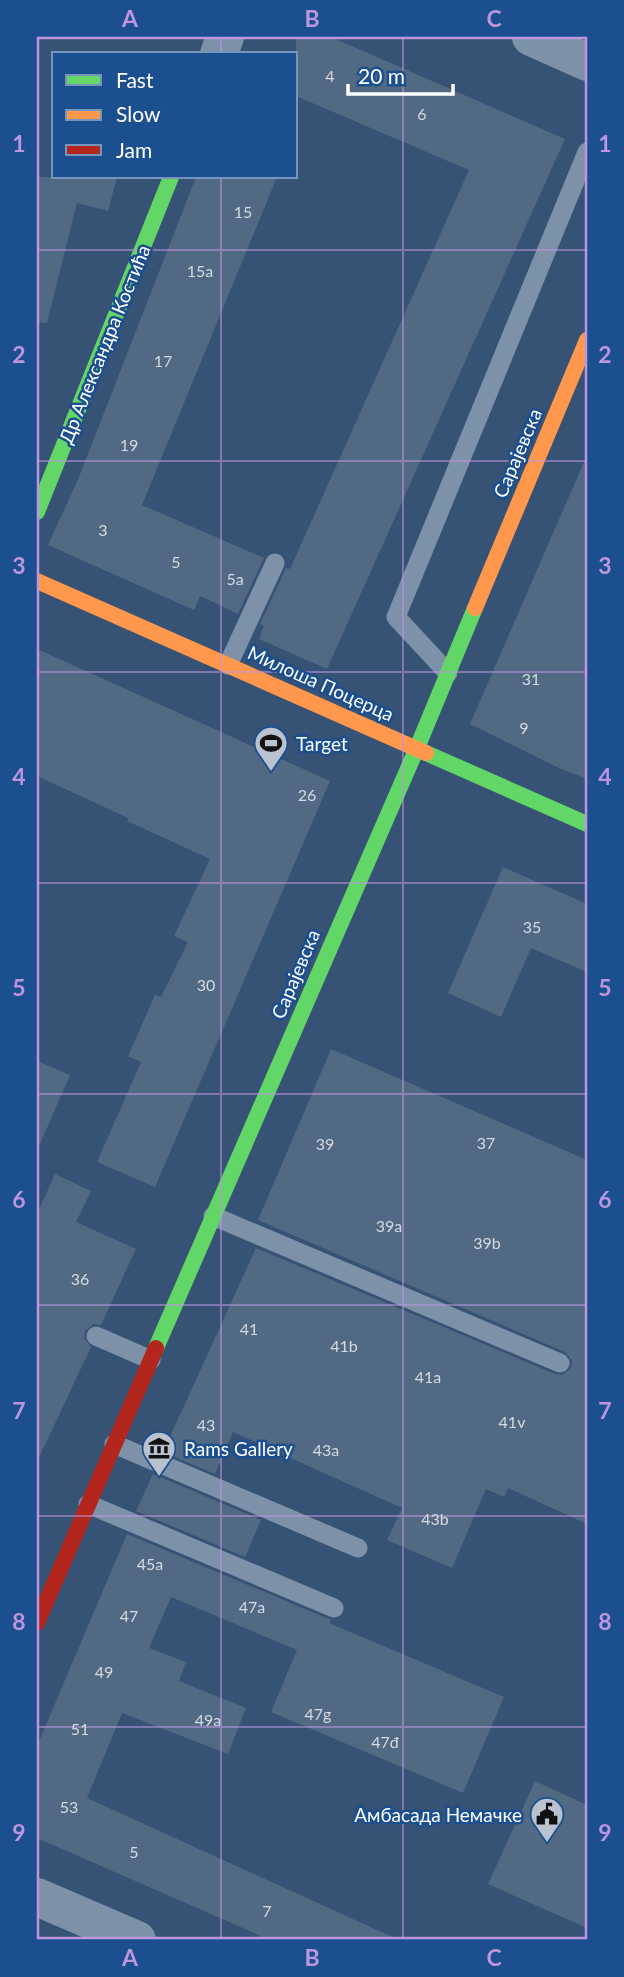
<svg xmlns="http://www.w3.org/2000/svg" width="624" height="1977" viewBox="0 0 624 1977" font-family="Lato,sans-serif">
  <style>
    .building { fill: #526984 }
    .lines { fill: none; stroke-linecap: round; stroke-linejoin: round }
    .lane { stroke: #7d92a8; stroke-width: 19 }
    .street { stroke: #7d92a8; stroke-width: 38 }
    .fast { stroke: #63d668; stroke-width: 16 }
    .slow { stroke: #ff974d; stroke-width: 16 }
    .jam { stroke: #b3261e; stroke-width: 16 }
    .grid { fill: none; stroke: #bd96df; stroke-width: 2; stroke-opacity: 0.55 }
    .labels { text-anchor: middle; dominant-baseline: central; stroke-width: 5; stroke-linejoin: round; paint-order: stroke }
    .number-label { font-size: 16px; fill: #d4dae0 }
    .street-label { font-size: 19px; fill: #fff; stroke: #1b4f8f }
    .poi-label { font-size: 19px; fill: #fff; stroke: #1b4f8f; text-anchor: start }
    .neatline { fill: none; stroke: #bd96df; stroke-width: 2.5 }
    .grid-label { font-size: 23px; text-anchor: middle; font-weight: bold; fill: #bd96df }
  </style>
  <rect width="100%" height="100%" fill="#365274"/>
  <path class="building" d="M296 37H331L565 139 327 669 259 639 264 626 260 624 286 568 290 569 469 170 296 96Z
    M37 177H117L108 211 77 203 47 323 37 322Z
    M196 177H277L142 505 264 558 238 614 200 596 194 610 48 545 79 477Z
    M587 455V779L559 768 470 724Z
    M37 649 330 781 155 1187 97 1162 141 1062 128 1056 155 995 161 997 188 942 174 936 210 859 127 821 128 818 37 776Z
    M503 867 587 904V972L531 948 501 1017 448 993Z
    M331 1049 587 1160V1524L508 1488 504 1497 486 1489 452 1568 387 1540 402 1508 233 1432 215 1474 163 1452 256 1248 555 1374 562 1375 571 1368 572 1361 565 1352 258 1220Z
    M37 1061 70 1075 37 1151Z
    M55 1174 91 1191 76 1222 136 1249 101 1325 94 1324 85 1331 84 1338 91 1347 37 1462V1214Z
    M153 1474 261 1520 245 1557 136 1511Z
    M127 1534 331 1620 329 1623 504 1697 463 1793 271 1712 297 1650 171 1597 149 1648 186 1662 179 1681 246 1708 228 1754 122 1713 87 1798 399 1940H270L37 1838V1746Z
    M535 1781 587 1805V1928L488 1884Z"/>
  <g class="lines">
    <path class="lane" d="M228 665 275 563
      M448 673 396 617 587 152
      M213 1216 560 1363
      M96 1336 151 1360
      M114 1444 358 1548
      M88 1504 334 1608"/>
    <path class="street" d="M531 37 587 62
      M219 54 225 37
      M37 1897 137 1940"/>
    <path class="fast" d="M37 512 171 177
      M426 753 587 824
      M156 1348 417 748 475 608"/>
    <path class="slow" d="M37 581 426 753
      M475 608 587 340"/>
    <path class="jam" d="M37 1623 156 1348"/>
  </g>
  <path class="grid" d="M221 37V54M403 37V1940M221 177V1940M37 250H587M37 461H587M37 672H587M37 883H587M37 1094H587M37 1305H587M37 1516H587M37 1727H587"/>
  <defs>
    <symbol id="stadium-pin" viewBox="-11 -11 22 30"><path d="M0 17L-7.5 6A9.5 9.5 0 1 1 7.5 6Z" fill="#b9c2ce" stroke="#1b4f8f"/><path d="M0-5a6.5 5 0 1 0 0 10a6.5 5 0 1 0 0-10ZM-3.5-1.8h7v3.6h-7Z" fill="#111"/></symbol>
    <symbol id="museum-pin" viewBox="-11 -11 22 30"><path d="M0 17L-7.5 6A9.5 9.5 0 1 1 7.5 6Z" fill="#b9c2ce" stroke="#1b4f8f"/><path d="M0-6L6-3V-2H-6V-3ZM-5-1h2V3h-2ZM-1-1h2V3h-2ZM3-1h2V3H3ZM-6 4H6V6H-6Z" fill="#111"/></symbol>
    <symbol id="civic-pin" viewBox="-11 -11 22 30"><path d="M0 17L-7.5 6A9.5 9.5 0 1 1 7.5 6Z" fill="#b9c2ce" stroke="#1b4f8f"/><path d="M-.6-6.5H3V-4.5H.6V-3L4-1V1h2V6H-6V1h2V-1L-.6-3ZM-1.2 2.5V6h2.4V2.5Z" fill="#111"/></symbol>
  </defs>
  <g fill-rule="evenodd">
    <use href="#stadium-pin" x="252" y="724" width="38" height="52"/>
    <use href="#museum-pin" x="140" y="1429" width="38" height="52"/>
    <use href="#civic-pin" x="528" y="1795" width="38" height="52"/>
  </g>
  <g class="labels">
    <g class="number-label">
      <text x="330" y="75">4</text>
      <text x="422" y="113">6</text>
      <text x="243" y="211">15</text>
      <text x="200" y="270">15a</text>
      <text x="163" y="360">17</text>
      <text x="129" y="444">19</text>
      <text x="103" y="529">3</text>
      <text x="176" y="561">5</text>
      <text x="235" y="578">5a</text>
      <text x="531" y="678">31</text>
      <text x="524" y="727">9</text>
      <text x="307" y="794">26</text>
      <text x="532" y="926">35</text>
      <text x="206" y="984">30</text>
      <text x="486" y="1142">37</text>
      <text x="325" y="1143">39</text>
      <text x="389" y="1225">39a</text>
      <text x="487" y="1242">39b</text>
      <text x="80" y="1278">36</text>
      <text x="249" y="1328">41</text>
      <text x="344" y="1345">41b</text>
      <text x="428" y="1376">41a</text>
      <text x="512" y="1421">41v</text>
      <text x="206" y="1424">43</text>
      <text x="326" y="1449">43a</text>
      <text x="435" y="1518">43b</text>
      <text x="150" y="1563">45a</text>
      <text x="252" y="1606">47a</text>
      <text x="129" y="1615">47</text>
      <text x="104" y="1671">49</text>
      <text x="318" y="1713">47g</text>
      <text x="208" y="1719">49a</text>
      <text x="80" y="1728">51</text>
      <text x="385" y="1741">47đ</text>
      <text x="69" y="1806">53</text>
      <text x="134" y="1851">5</text>
      <text x="267" y="1910">7</text>
    </g>
    <g class="street-label">
      <text transform="translate(104 344) rotate(-68)">Др Александра Костића</text>
      <text transform="translate(517 453) rotate(-67)">Сарајевска</text>
      <text transform="translate(321 683) rotate(24)">Милоша Поцерца</text>
      <text transform="translate(295 974) rotate(-67)">Сарајевска</text>
    </g>
    <g class="poi-label">
      <text x="296" y="743">Target</text>
      <text x="184" y="1448">Rams Gallery</text>
      <text x="522" y="1814" text-anchor="end">Амбасада Немачке</text>
    </g>
  </g>
  <rect width="624" height="1977" fill="none" stroke="#1b4f8f" stroke-width="77"/>
  <rect x="52" y="52" width="245" height="126" fill="#1b4f8f" stroke="#7695bc" stroke-width="2"/>
  <rect x="66" y="75" width="35" height="10" fill="#63d668" stroke="#7695bc" stroke-width="2"/>
  <text x="116" y="88" font-size="21" fill="#ffffff">Fast</text>
  <rect x="66" y="110" width="35" height="10" fill="#ff974d" stroke="#7695bc" stroke-width="2"/>
  <text x="116" y="122" font-size="21" fill="#ffffff">Slow</text>
  <rect x="66" y="145" width="35" height="10" fill="#b3261e" stroke="#7695bc" stroke-width="2"/>
  <text x="116" y="158" font-size="21" fill="#ffffff">Jam</text>
  <path d="M348 84v10h105v-10" fill="none" stroke="#ffffff" stroke-width="3.5"/>
  <text x="358" y="84" font-size="21" fill="#ffffff" stroke="#1b4f8f" stroke-width="5" paint-order="stroke">20 m</text>
  <rect x="38" y="38" width="548" height="1900" class="neatline"/>
  <g class="grid-label">
    <text x="130" y="27">A</text>
    <text x="312" y="27">B</text>
    <text x="494" y="27">C</text>
    <text x="19" y="152">1</text>
    <text x="605" y="152">1</text>
    <text x="19" y="363">2</text>
    <text x="605" y="363">2</text>
    <text x="19" y="574">3</text>
    <text x="605" y="574">3</text>
    <text x="19" y="785">4</text>
    <text x="605" y="785">4</text>
    <text x="19" y="996">5</text>
    <text x="605" y="996">5</text>
    <text x="19" y="1208">6</text>
    <text x="605" y="1208">6</text>
    <text x="19" y="1419">7</text>
    <text x="605" y="1419">7</text>
    <text x="19" y="1630">8</text>
    <text x="605" y="1630">8</text>
    <text x="19" y="1841">9</text>
    <text x="605" y="1841">9</text>
    <text x="130" y="1966">A</text>
    <text x="312" y="1966">B</text>
    <text x="494" y="1966">C</text>
  </g>
</svg>
